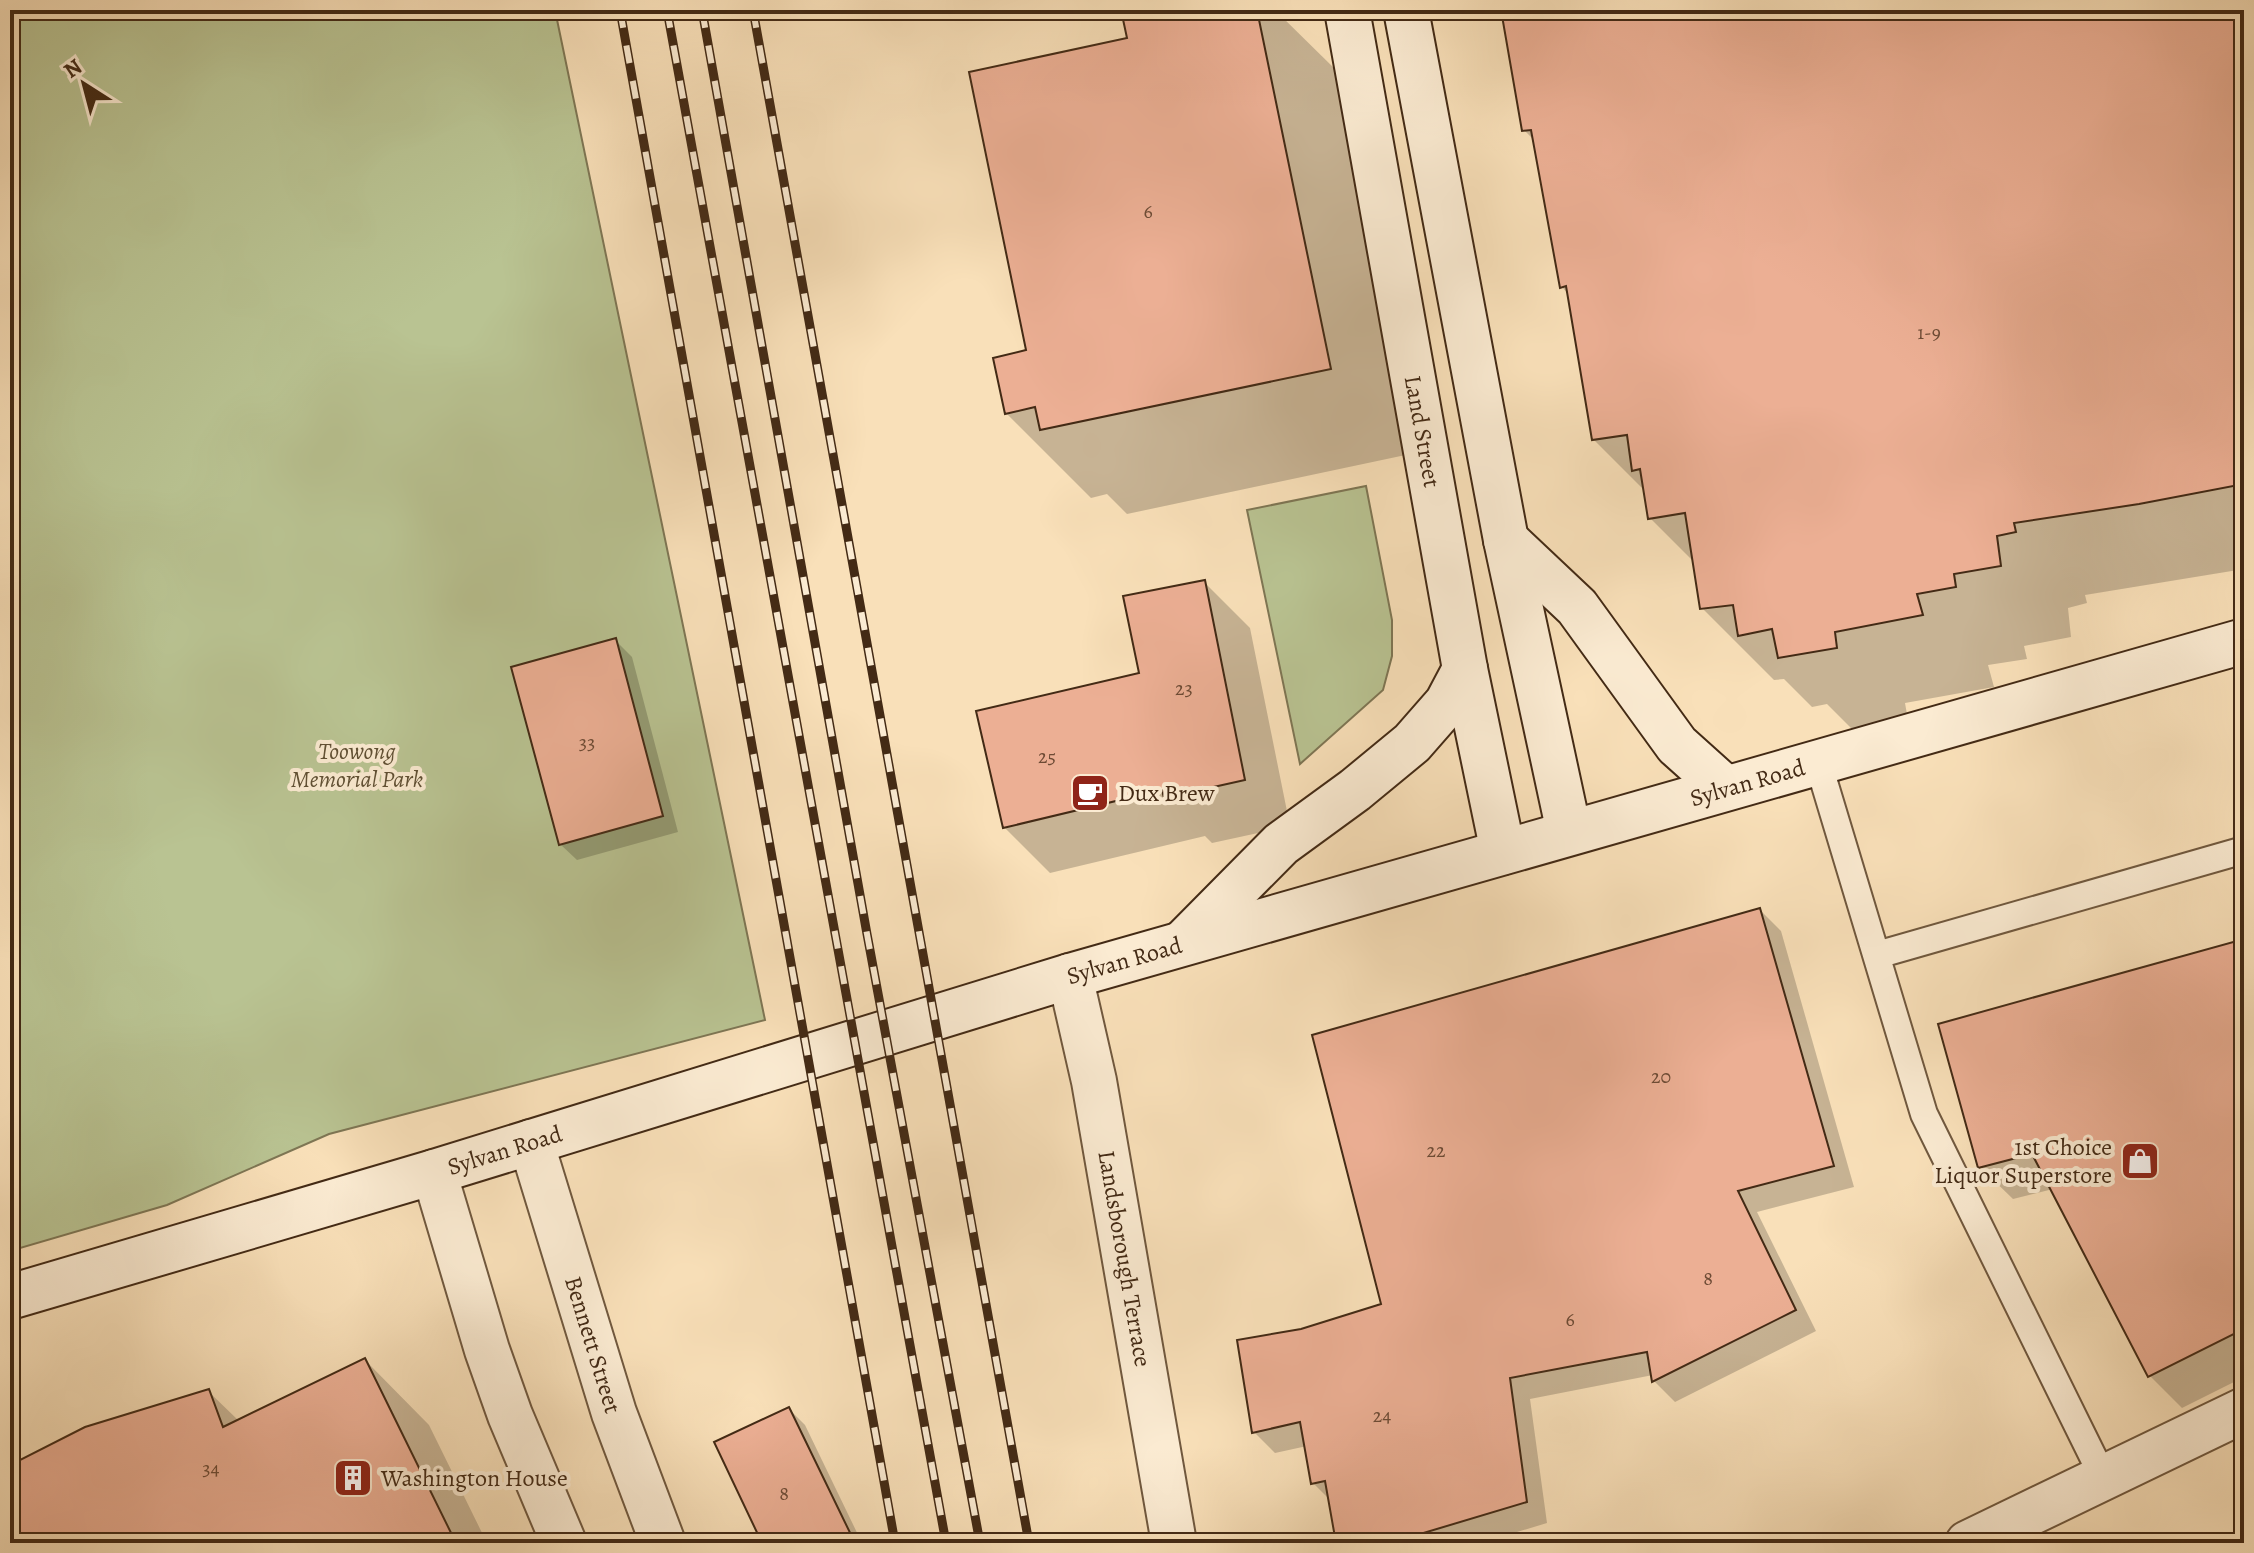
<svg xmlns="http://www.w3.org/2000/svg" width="2254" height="1553" viewBox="0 0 2254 1553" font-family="Alegreya,serif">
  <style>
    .green { fill: #b9c392; stroke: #7e7654; stroke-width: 2 }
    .shadow { fill: #0003 }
    .building { fill: #ecaf94; stroke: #432a15; stroke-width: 2 }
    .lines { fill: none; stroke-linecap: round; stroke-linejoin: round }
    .service-casing { stroke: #70583e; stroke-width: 30 }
    .minor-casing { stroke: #70583e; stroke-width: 48 }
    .tertiary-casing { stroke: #70583e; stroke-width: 48 }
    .secondary-casing { stroke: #432a15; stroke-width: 48 }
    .service { stroke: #fbebd2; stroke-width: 26 }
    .minor { stroke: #fbebd2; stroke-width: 44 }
    .tertiary { stroke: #fbebd2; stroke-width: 44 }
    .secondary { stroke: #fbebd2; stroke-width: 44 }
    .rail-casing { stroke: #432a15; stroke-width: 9 }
    .rail { stroke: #fbebd2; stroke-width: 6; stroke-dasharray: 18; stroke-linecap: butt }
    .labels { text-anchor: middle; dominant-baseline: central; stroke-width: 8; stroke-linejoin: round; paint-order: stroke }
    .number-label { font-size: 20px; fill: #6d4b35 }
    .street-label { font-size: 24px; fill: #432a15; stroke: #fbebd2 }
    .park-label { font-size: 24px; font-style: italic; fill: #605034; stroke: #fbebd2 }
    .poi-label { font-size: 24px; fill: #432a15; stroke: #fbebd2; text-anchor: start }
  </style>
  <rect width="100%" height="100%" fill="#f9e0b9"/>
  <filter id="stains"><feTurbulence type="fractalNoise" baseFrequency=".0025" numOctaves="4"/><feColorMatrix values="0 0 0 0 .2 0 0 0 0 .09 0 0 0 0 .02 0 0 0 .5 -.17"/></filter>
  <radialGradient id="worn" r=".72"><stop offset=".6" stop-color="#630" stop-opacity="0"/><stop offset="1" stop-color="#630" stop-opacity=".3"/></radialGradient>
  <path class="green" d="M10 10H555L765 1020 329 1134 167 1205 10 1251Z
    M1366 486 1392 620V656L1383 690 1300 764 1247 510Z"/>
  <path class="shadow" d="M1131 10H1275L1336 70 1415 453 1127 514 1107 494 1091 498 1006 413 1130 40Z
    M1503 10H2244V569L2085 595 2087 603 2068 608 2071 637 2024 646 2027 659 1988 665 1994 687 1905 703 1908 720 1852 729 1827 704 1812 707 1784 679 1774 680 1702 608 1695 563 1650 518 1645 491 1594 440 1569 295 1562 287 1536 142 1524 130Z
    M1204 582 1250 628 1290 826 1212 843 1205 836 1050 873 1004 827 1141 674Z
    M615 640 632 657 678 832 577 860 560 844Z
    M1760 910 1781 931 1854 1187 1757 1212 1816 1331 1675 1402 1654 1381 1653 1375 1530 1399 1547 1523 1481 1543H1338L1330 1500 1313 1483 1307 1446 1275 1453 1254 1432 1301 1330 1383 1306Z
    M2244 942V1377L2182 1408 2150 1376 2053 1189 2013 1199 1980 1167Z
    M365 1360 429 1425 487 1543H10V1468L208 1391 239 1421Z
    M789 1409 805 1425 862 1543H764Z"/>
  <path class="building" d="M1121 10H1257L1331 369 1040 430 1035 407 1005 414 993 358 1026 350 969 72 1127 38Z
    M1501 10H2244V484L2139 504 2014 523 2016 532 1997 536 2001 566 1954 574 1956 587 1917 594 1923 615 1835 632 1837 648 1778 658 1772 629 1738 636 1733 605 1700 609 1685 513 1648 519 1640 469 1632 471 1627 435 1592 440 1566 286 1560 288 1531 130 1522 131Z
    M1205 580 1245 780 1164 798 1162 790 1003 828 976 711 1139 673 1123 596Z
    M616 638 663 816 559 845 511 667Z
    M1760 908 1834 1166 1738 1191 1796 1310 1652 1382 1647 1352 1510 1378 1527 1502 1390 1543H1336L1325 1481 1311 1484 1300 1422 1252 1433 1237 1340 1301 1329 1381 1304 1312 1035Z
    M2244 939V1329L2148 1377 2032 1154 1978 1168 1938 1024Z
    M365 1358 456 1543H10V1465L85 1427 209 1389 223 1427Z
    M789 1407 855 1543H762L714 1442Z"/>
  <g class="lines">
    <defs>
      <path id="service" d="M1818 762 1924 1114 2104 1479
        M1877 955 2244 850"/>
      <g id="minor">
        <path id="s1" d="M1070 976 1094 1081 1174 1543"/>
        <path d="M1968 1543 2244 1410"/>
      </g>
      <g id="tertiary">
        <path id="s2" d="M531 1142 614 1413 663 1543"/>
        <path d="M434 1172 487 1350 510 1415 564 1543"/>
      </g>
      <g id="secondary">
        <path id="s3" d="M1347 10 1465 669 1503 852"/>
        <path d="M1406 10 1506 540 1569 832"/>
        <path d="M1506 540 1577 607 1677 745 1725 788"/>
        <path d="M1185 941 1281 844 1355 790 1412 743 1447 703 1465 669"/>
        <path id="s4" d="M10 1297 434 1172 1070 976 2244 641"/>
      </g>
    </defs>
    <use href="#service" class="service-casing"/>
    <use href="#minor" class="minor-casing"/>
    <use href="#tertiary" class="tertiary-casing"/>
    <use href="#secondary" class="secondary-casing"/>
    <use href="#service" class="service"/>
    <use href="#minor" class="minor"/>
    <use href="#tertiary" class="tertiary"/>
    <use href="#secondary" class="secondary"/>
    <defs>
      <path id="rail" d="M620 10 895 1543
        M667 10 946 1543
        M702 10 867 934 980 1543
        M753 10 1029 1543"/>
    </defs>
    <use href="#rail" class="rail-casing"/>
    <use href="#rail" class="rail"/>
  </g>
  <defs>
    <symbol id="cafe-square" viewBox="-11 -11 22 22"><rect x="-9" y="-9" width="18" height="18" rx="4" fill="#8f2418" stroke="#fbebd2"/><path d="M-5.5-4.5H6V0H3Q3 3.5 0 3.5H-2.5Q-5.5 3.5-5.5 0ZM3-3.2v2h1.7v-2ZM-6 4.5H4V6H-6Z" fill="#fff"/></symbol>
    <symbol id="shop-square" viewBox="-11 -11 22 22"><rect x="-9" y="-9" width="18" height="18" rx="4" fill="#8f2418" stroke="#fbebd2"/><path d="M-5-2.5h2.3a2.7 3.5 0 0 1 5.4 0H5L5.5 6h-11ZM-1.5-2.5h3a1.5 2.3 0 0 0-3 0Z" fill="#fff"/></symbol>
    <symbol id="building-square" viewBox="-11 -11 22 22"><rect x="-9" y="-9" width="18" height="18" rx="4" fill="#8f2418" stroke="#fbebd2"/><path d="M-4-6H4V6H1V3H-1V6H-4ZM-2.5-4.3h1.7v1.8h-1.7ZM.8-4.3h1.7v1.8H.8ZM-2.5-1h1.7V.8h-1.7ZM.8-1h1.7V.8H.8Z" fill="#fff"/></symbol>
  </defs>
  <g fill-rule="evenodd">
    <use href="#cafe-square" x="1068" y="771" width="44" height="44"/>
    <use href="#shop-square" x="2118" y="1139" width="44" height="44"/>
    <use href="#building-square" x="331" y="1456" width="44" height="44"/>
  </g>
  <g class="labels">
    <g class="number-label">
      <text x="1148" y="211">6</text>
      <text x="1929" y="332">1-9</text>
      <text x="1184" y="688">23</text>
      <text x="587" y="742">33</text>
      <text x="1047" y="756">25</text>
      <text x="1661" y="1076">20</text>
      <text x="1436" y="1150">22</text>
      <text x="1708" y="1278">8</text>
      <text x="1570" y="1319">6</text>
      <text x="1382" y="1415">24</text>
      <text x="211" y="1468">34</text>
      <text x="784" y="1493">8</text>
    </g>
    <g class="street-label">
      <text stroke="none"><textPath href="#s3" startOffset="428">Land Street</textPath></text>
      <text stroke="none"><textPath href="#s4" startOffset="1812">Sylvan Road</textPath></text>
      <text stroke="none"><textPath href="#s4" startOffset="1164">Sylvan Road</textPath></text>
      <text stroke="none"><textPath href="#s4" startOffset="516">Sylvan Road</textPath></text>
      <text stroke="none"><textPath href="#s1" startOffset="288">Landsborough Terrace</textPath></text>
      <text stroke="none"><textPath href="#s2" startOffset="212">Bennett Street</textPath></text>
    </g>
    <g class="park-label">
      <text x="357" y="751">Toowong<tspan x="357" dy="28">Memorial Park</tspan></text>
    </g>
    <g class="poi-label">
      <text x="1118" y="793">Dux Brew</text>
      <text x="2112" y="1147" text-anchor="end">1st Choice<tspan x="2112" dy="28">Liquor Superstore</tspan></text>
      <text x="381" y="1478">Washington House</text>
    </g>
  </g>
  <rect width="2254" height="1553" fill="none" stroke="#f9e0b9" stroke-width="40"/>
  <rect x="12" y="12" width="2230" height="1529" fill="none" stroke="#432a15" stroke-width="4"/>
  <rect x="20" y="20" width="2214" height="1513" fill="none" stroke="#432a15" stroke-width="2"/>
  <g transform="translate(84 84) rotate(324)" stroke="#fbebd2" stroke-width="6" paint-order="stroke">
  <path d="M0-6L14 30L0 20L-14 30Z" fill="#432a15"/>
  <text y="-12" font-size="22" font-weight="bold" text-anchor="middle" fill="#432a15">N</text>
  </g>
  <rect width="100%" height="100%" filter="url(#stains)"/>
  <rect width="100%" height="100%" fill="url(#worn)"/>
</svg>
